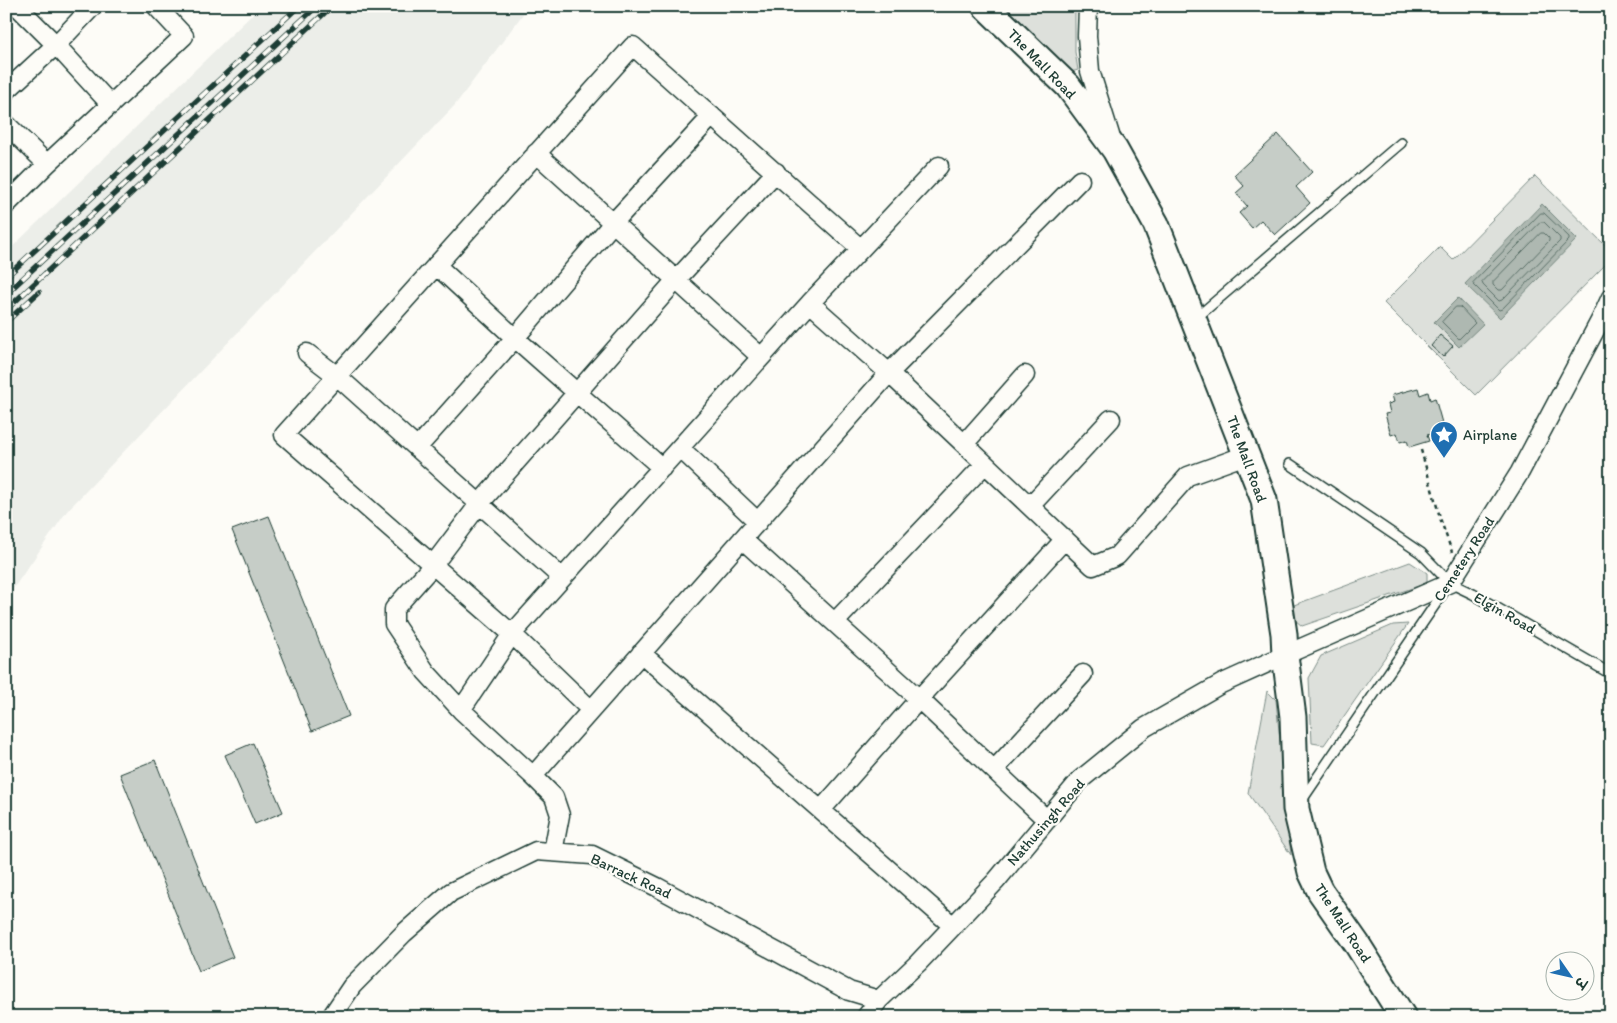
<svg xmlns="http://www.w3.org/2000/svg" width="1617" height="1023" viewBox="0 0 1617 1023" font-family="Itim,'Playpen Sans Deva',sans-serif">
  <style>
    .built { fill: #eceee9 }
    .green { fill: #dde0db; stroke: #7e8e88 }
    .water { fill: #aeb8b1; stroke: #75877f }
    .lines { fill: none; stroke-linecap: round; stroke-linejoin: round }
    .shore { stroke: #586e66; stroke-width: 1 }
    .building { fill: #c6cdc7; stroke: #1f3d34 }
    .lane-casing { stroke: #1f3d34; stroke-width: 12 }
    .street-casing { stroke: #1f3d34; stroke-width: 21 }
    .secondary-casing { stroke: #1f3d34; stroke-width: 29 }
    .path { stroke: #1f3d34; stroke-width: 2.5; stroke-dasharray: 4 4; stroke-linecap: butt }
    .lane { stroke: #fdfcf7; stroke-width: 9 }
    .street { stroke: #fdfcf7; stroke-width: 18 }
    .secondary { stroke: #fdfcf7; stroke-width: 25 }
    .rail-casing { stroke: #1f3d34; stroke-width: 5.5 }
    .rail { stroke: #fdfcf7; stroke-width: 4; stroke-dasharray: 11; stroke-linecap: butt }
    .labels { text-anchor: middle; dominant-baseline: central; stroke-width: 4.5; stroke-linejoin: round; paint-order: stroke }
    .street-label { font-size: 15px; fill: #1f3d34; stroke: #fdfcf7 }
    .poi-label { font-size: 15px; fill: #1f3d34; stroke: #fdfcf7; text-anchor: start }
  </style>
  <rect width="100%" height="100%" fill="#fdfcf7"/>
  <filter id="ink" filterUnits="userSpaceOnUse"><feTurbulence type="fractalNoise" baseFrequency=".02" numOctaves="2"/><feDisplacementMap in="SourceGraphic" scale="10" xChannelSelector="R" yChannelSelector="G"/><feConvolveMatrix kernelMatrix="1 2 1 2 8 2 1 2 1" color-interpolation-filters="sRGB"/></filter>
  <g filter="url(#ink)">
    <path class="built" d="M261 6H529L455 105 67 511 6 599V253Z"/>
    <path class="green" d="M1001 6H1075V52L1078 70 1071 72Z
      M1535 176 1611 251V259L1476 395 1384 303 1440 247 1453 260Z
      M1410 562 1427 573V583L1302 626 1295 620 1294 605Z
      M1408 624 1324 745 1312 743 1309 678 1321 656 1393 625Z
      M1267 691 1276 700 1291 855 1248 793Z"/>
    <path class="water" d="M1542 204 1577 239 1500 318 1465 284Z
      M1458 298 1483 324 1459 347 1434 322Z"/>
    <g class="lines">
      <path class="shore" d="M1541 213H1544L1569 237V240L1502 309 1499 310 1474 285 1473 283Z
        M1541 222H1544L1560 238V241L1502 300 1499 301 1483 285 1482 282Z
        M1541 233H1544L1549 238V241L1502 290H1498L1493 285V282Z
        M1456 307H1460L1475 323 1459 339 1442 322Z"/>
    </g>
    <path class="building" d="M1278 134 1312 172 1296 187 1310 203 1275 235 1261 220 1252 228 1239 213 1247 206 1236 193 1244 186 1234 175Z
      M1440 335 1453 346 1443 357 1431 346Z
      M1418 388 1420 395 1428 392 1430 400 1435 398 1442 423 1436 425 1438 432 1427 435 1429 441 1409 447 1407 440 1400 442 1397 433 1391 435 1385 414 1390 413 1388 404 1394 402 1392 395Z
      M269 516 349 716 312 731 232 530Z
      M253 743 283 812 255 824 225 755Z
      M155 760 233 957 199 971 120 774Z"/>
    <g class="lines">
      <defs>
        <path id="lane" d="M1196 318 1401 143
          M1290 464 1421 553 1450 583 1473 594 1611 674
          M1302 800 1447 587"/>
        <path id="street" d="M17 6 56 45 111 105
          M1088 6 1087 36 1090 71 1110 135
          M6 91 56 45 93 6
          M6 124 47 164
          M536 153 761 357
          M6 205 47 164 184 36 156 6
          M436 265 515 338 662 468
          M810 303 889 373 1093 566 1117 556 1188 476 1246 455
          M307 353 337 376 562 578
          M964 444 1025 375
          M417 448 515 338 613 223 712 116
          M680 448 758 522
          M1030 506 1111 419
          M742 539 919 699 1047 820
          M835 622 985 464
          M641 653 953 926
          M461 710 512 634 810 303 939 166
          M591 710 512 634 284 435 633 46 861 249
          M994 770 1083 674
          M533 776 889 373 1080 180
          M821 810 919 699 1065 539
          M553 852 560 815 554 797 533 776 461 710 426 672 394 624V609L433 565 480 503 676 280 776 172
          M331 1017 352 986 404 933 451 892 536 851 592 855 657 887 849 991 879 1000
          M866 1017 879 1000 918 963 996 881 1080 780 1144 728 1221 684 1285 655 1450 583 1520 472 1601 319 1611 297"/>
        <path id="secondary" d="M985 6 1068 86 1115 150 1156 224 1264 500 1284 634 1285 655 1293 717 1296 809 1311 872 1320 891 1357 944 1403 1017"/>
      </defs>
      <use href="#lane" class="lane-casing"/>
      <use href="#street" class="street-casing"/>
      <use href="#secondary" class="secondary-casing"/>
      <path class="path" d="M1421 450 1441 521 1452 552"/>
      <use href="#lane" class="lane"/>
      <use href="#street" class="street"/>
      <use href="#secondary" class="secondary"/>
      <defs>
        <path id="rail" d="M6 277 299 6
          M6 294 317 6
          M6 310 332 6
          M6 322 39 292"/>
      </defs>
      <use href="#rail" class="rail-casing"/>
      <use href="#rail" class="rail"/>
    </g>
  </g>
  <defs>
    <symbol id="sight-pin" viewBox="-11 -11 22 30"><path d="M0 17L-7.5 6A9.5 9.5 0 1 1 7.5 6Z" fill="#1f6fb2" stroke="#fdfcf7"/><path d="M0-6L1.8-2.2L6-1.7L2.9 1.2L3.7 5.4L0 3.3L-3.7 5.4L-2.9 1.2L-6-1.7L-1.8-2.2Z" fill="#fff"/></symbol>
  </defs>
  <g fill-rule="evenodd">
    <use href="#sight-pin" x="1428" y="419" width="32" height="43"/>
  </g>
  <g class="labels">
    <g class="street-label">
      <text transform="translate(1042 64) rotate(46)">The Mall Road</text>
      <text transform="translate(1247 459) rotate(70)">The Mall Road</text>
      <text transform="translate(1464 559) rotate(-57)">Cemetery Road</text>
      <text transform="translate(1505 613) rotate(30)">Elgin Road</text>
      <text transform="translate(1046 822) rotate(-49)">Nathusingh Road</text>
      <text transform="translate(631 876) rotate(25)">Barrack Road</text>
      <text transform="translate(1343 923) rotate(57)">The Mall Road</text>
    </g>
    <g class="poi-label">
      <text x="1463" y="435">Airplane</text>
    </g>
  </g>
  <rect width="1617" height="1023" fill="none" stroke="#fdfcf7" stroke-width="25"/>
  <rect x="12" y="12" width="1592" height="998" fill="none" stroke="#1f3d34" stroke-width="2" filter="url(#ink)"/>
  <g transform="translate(1570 976) rotate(124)"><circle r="24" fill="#fdfcf7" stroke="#a4b0a9"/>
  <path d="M0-4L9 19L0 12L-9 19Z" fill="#1f6fb2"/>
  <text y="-8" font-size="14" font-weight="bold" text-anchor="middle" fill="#1f3d34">उ</text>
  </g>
</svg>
